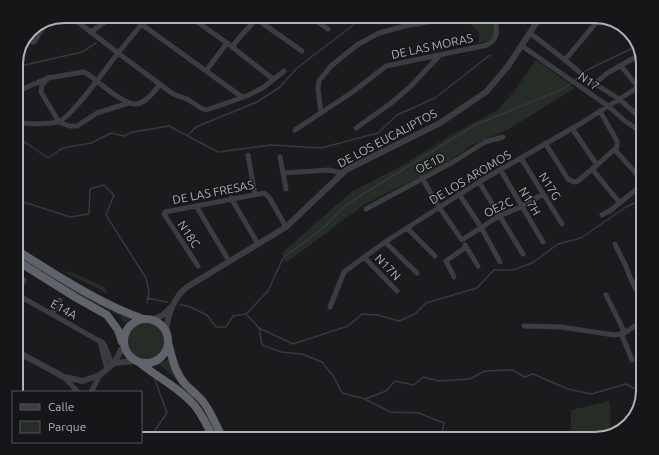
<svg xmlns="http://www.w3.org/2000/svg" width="659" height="455" viewBox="0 0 659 455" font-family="Ubuntu,sans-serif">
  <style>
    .green { fill: #252d26 }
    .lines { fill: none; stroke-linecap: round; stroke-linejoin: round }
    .stream { stroke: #313b41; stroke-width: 1.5 }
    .minor { stroke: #3c3d42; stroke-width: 5 }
    .tertiary { stroke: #3c3d42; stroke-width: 6 }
    .trunk { stroke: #60636a; stroke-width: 8 }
    .labels { text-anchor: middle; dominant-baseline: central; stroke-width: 3; stroke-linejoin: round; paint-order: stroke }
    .street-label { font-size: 12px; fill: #aeb3bc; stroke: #161618 }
    .rim { fill: none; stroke: #aeb3bc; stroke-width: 2 }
  </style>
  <rect width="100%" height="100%" fill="#1b1b1d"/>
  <path class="green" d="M482 16H492C496 32 499 40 479 43V33L466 19Z
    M536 60 575 88 509 129 472 145 443 165 365 204 286 263 282 253 351 192 403 165 458 131 498 110 514 91Z
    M16 255C52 281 93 298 134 315L125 324 120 316 46 278 16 259Z
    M62 271 74 273 105 287 107 294 91 285Z
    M126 341a20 20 0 1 1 40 0a20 20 0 1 1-40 0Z
    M169 359 188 391 211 422 221 439H218C201 412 185 382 158 364Z
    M610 401 611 435 595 439H571V410Z"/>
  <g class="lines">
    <path class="stream" d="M16 67 82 52 96 43
      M583 73 589 69 635 47
      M574 81 580 76
      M188 135 196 127 257 102 280 87 297 68 365 16
      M16 150 25 142 48 158 63 148 91 143 111 133 124 136 133 132 169 126 218 152 271 145 321 148 378 133 397 115 435 98 490 55
      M16 193 24 202 70 217 89 214 90 189 104 185 114 195 106 215 146 278 149 292 147 303
      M147 298 167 302
      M180 305 188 306 207 315 216 327H226L233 316 246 314 259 328 262 345 281 352 302 354 322 362 334 377 342 393 365 399 390 412 419 413 444 423 441 439
      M246 314 268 291 283 258 322 229 347 204 475 125 563 89 571 83
      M259 328 293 344 348 326 362 314 378 315 399 321 415 314 426 303 477 288 494 270H513L532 263 558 244 581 238 626 207 643 199
      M365 399 386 391 395 381 414 385 423 377 439 381 470 379 485 371 513 370 525 377 533 374 568 389 592 394 626 384 643 393
      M149 439 167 413 154 377"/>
    <path class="minor" d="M70 16 118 53 141 25
      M130 16 242 97
      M189 16 227 43 206 71
      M252 16 302 51
      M309 16 328 29
      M406 25 418 16
      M91 32 113 16
      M530 33 565 60 589 80 619 99 643 120
      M628 35 629 37
      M25 41 34 42 46 23
      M227 43 273 79
      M522 46 608 106 625 121 643 133
      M232 47 239 38 259 16
      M565 60 600 18
      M621 66 638 87
      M48 78 42 85 41 92 59 122 69 126H77L97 113 129 103
      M595 84 606 74 639 55
      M16 92 48 78 83 72 88 74C97 81 125 106 136 104 145 103 155 91 160 84
      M321 113 318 88 319 81 331 66 357 45 379 33 405 26 462 16
      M16 123C28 123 49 126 60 121 73 115 107 67 118 53L173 94 187 99 201 108 206 110 227 103 249 95 264 87 284 71
      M356 128 390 104 410 87 439 56
      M572 128 597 165
      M295 130 354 91 386 66 487 45C500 38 497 28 494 16
      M545 143 568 179 574 182 578 181 597 165 617 147V141L600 111
      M615 150 643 181
      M248 155 255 195
      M280 157 286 189
      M521 158 562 224
      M500 169 543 242
      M592 169 620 203
      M283 173 329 170 342 173
      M422 178 439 207 462 240 499 216 521 207 543 194
      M479 182 523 254
      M459 194 481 227 500 262
      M231 198 258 244
      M196 206 229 261
      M366 209 453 162 485 142 503 137
      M602 215 611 210 643 184
      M407 228 435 256
      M385 242 417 273
      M615 244C618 251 622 258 625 264 630 278 635 290 643 301
      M465 245 478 266
      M365 258 397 291
      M198 266 164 214 165 212 264 193 269 197 286 227
      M454 277 446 261 466 247
      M16 294 103 343 106 348 112 365
      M16 295 24 280
      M606 295 625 333
      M330 307 344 272 385 242 479 182 580 124 643 84
      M52 314 60 300
      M637 325 643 335
      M524 326 561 327 614 335 625 333 643 320
      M621 333 632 360
      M100 342 107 369
      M64 377 78 392
      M91 392 100 375"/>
    <path class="tertiary" d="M152 320 163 315 171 307
      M166 331C168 314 173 298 187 287L286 227 346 170 440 123 486 92 508 66 541 16
      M16 351 64 377 83 381 100 375 114 363 123 347
      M114 363 135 361"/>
    <path class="trunk" d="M16 250C57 275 98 303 143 319
      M16 260 75 297 107 315 118 330 122 342
      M124 341a22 22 0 1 1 44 0a22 22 0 1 1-44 0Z
      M168 342C172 358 175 373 186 385 192 391 199 396 204 403 212 414 217 427 223 439
      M140 363C158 378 180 388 195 406 203 416 208 428 214 439"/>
  </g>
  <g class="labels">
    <g class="street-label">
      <text transform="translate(432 46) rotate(-12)">DE LAS MORAS</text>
      <text transform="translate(589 81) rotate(35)">N17</text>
      <text transform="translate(387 138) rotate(-28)">DE LOS EUCALIPTOS</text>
      <text transform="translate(430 163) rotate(-27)">OE1D</text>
      <text transform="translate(470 177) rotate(-31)">DE LOS AROMOS</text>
      <text transform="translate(550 186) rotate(58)">N17G</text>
      <text transform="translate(213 192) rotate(-11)">DE LAS FRESAS</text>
      <text transform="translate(530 201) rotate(59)">N17H</text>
      <text transform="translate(498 207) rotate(-26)">OE2C</text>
      <text transform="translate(189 234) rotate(56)">N18C</text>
      <text transform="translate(388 267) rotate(46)">N17N</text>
      <text transform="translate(64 309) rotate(29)">E14A</text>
    </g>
  </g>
  <path d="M0 0H659V455H0ZM64 23H595A41 41 0 0 1 636 64V391A41 41 0 0 1 595 432H64A41 41 0 0 1 23 391V64A41 41 0 0 1 64 23Z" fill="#161618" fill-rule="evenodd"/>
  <path class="rim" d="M64 23H595A41 41 0 0 1 636 64V391A41 41 0 0 1 595 432H64A41 41 0 0 1 23 391V64A41 41 0 0 1 64 23Z"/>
  <rect x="12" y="391" width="130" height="52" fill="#161618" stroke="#53555a"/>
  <rect x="20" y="404" width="20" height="6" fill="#3c3d42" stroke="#53555a"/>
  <text x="48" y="411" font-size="12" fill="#aeb3bc">Calle</text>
  <rect x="20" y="421" width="20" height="12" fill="#252d26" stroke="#53555a"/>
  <text x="48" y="431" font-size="12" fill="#aeb3bc">Parque</text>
</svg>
